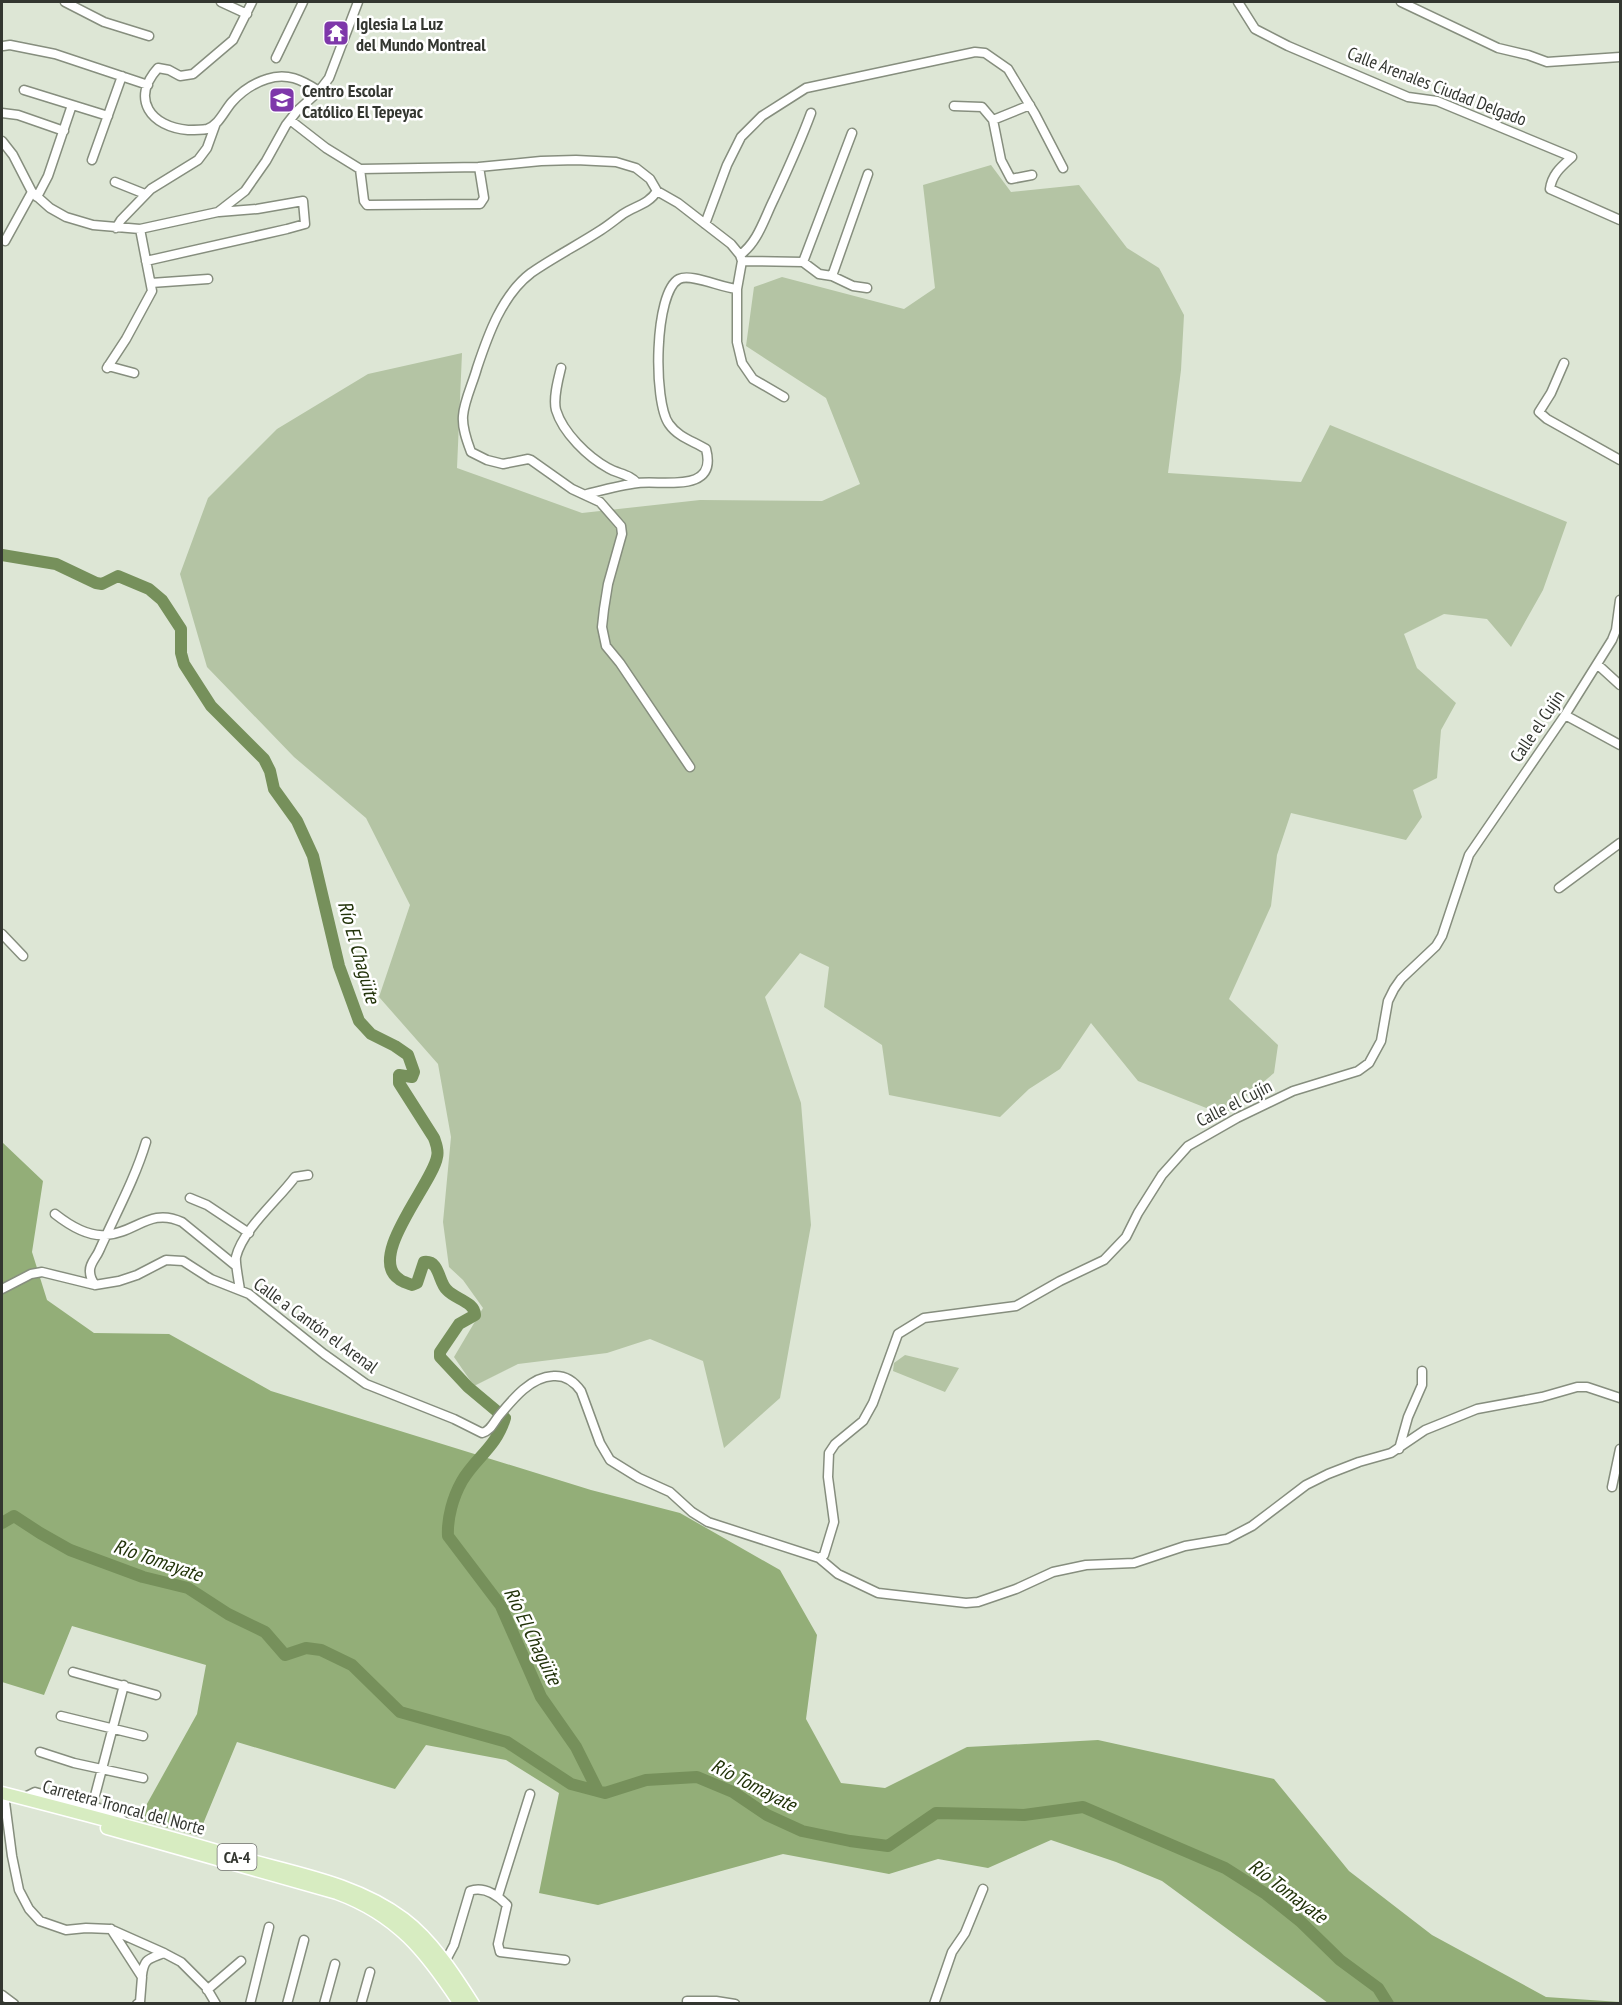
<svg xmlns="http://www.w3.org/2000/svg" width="1622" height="2005" viewBox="0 0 1622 2005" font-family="'PT Sans Narrow',sans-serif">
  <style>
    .green { fill: #b4c4a4 }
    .forest { fill: #93ae78 }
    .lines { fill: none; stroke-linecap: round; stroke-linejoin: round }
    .river { stroke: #76905b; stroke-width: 12 }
    .minor-casing { stroke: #868e7e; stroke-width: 11 }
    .primary-casing { stroke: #fff; stroke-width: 15 }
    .minor { stroke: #fff; stroke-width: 8 }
    .primary { stroke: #d7ecc1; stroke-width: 12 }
    .labels { text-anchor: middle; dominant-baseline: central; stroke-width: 5; stroke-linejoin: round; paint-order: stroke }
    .shield { fill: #fff; stroke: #70726e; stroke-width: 1.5 }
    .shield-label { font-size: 16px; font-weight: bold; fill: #333630 }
    .poi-label { font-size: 18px; font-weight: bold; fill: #333630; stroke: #fff; text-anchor: start }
    .street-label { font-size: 18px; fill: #333630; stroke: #fff }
    .water-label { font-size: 20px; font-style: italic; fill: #22330a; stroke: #fff }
  </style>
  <rect width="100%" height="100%" fill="#dde6d5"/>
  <path class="green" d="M991 165 1011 192 1079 185 1127 248 1159 268 1184 315 1181 370 1168 473 1301 482 1330 425 1567 522 1543 590 1511 647 1487 619 1444 614 1404 634 1417 668 1456 703 1441 730 1437 778 1413 790 1422 817 1406 840 1291 813 1277 855 1271 906 1229 999 1278 1045 1274 1073 1224 1115 1138 1081 1091 1023 1060 1069 1029 1089 1000 1117 889 1095 882 1045 824 1007 829 967 800 953 765 997 801 1103 811 1225 780 1398 724 1448 703 1361 650 1339 607 1353 518 1364 474 1386 454 1357 483 1308 463 1280 449 1267 443 1222 451 1137 438 1064 379 997 410 905 366 818 294 757 207 667 180 574 208 498 277 429 368 374 462 353 457 468 582 513 700 500 822 501 860 484 826 398 746 346 754 287 782 277 904 309 935 288 923 185Z
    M905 1355 959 1368 945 1392 893 1371 894 1363Z"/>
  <path class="forest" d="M2 1142 43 1181 32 1252 47 1300 94 1333 169 1334 271 1391 591 1490 680 1513 780 1570 817 1635 806 1719 841 1783 885 1788 967 1747 1098 1740 1274 1779 1349 1871 1432 1935 1546 1997 1620 2002V2003H1328L1162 1881 1116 1862 1051 1840 988 1868 938 1859 889 1874 783 1854 598 1905 539 1893 559 1793 506 1760 426 1745 395 1789 237 1742 198 1836 138 1820 197 1714 206 1665 72 1626 44 1695 2 1682Z"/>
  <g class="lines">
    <path class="river" d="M2 555 56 564 96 583 102 584 118 576 149 589 162 600 181 629V653L184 664 211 706 264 759 270 771 274 789 297 821 313 856 339 966 359 1021 371 1034 395 1046 408 1055 414 1072 412 1077 399 1075V1083L434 1138C436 1144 439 1150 437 1157 433 1183 366 1257 399 1279 402 1282 408 1283 412 1285L417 1283 424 1262C440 1260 438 1282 447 1290 455 1299 475 1302 475 1315L459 1324 440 1352V1357L468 1387 505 1418C496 1448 476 1457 462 1481 453 1497 447 1518 448 1536L501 1606 541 1697 576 1747 598 1791
      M2 1523 14 1516 40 1533 70 1550 143 1577 188 1588 228 1614 265 1632 285 1655 306 1648 321 1650 352 1665 400 1712 507 1742 571 1784 605 1793 646 1780 697 1777 733 1792 767 1815 802 1831 850 1841 888 1846 936 1813 1024 1815 1083 1807 1225 1868 1266 1894 1300 1921 1340 1960 1378 1988 1388 2004"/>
    <defs>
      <path id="minor" d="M65 2 104 22 149 36
        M221 2 247 14
        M252 2 233 40 193 74 180 76 169 70 158 68C130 99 151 127 188 130 194 130 201 130 207 129 219 125 224 111 232 102 241 92 254 83 267 79 287 72 302 80 319 91
        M1238 2 1255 29 1288 46 1408 97 1437 101 1572 157C1561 167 1552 174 1550 189L1620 220
        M1401 2 1498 48 1528 55 1547 62 1620 57
        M3 46 10 45 55 54 148 85
        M276 58 303 2
        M24 90 108 116
        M954 106 982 107 993 120 1030 105
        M2 113 18 115 64 131
        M290 120 326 148 360 169 479 167 541 161 576 160 616 162 636 168 650 179 657 191 678 203 731 244 740 255 742 261 737 289V342L742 363 753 379 784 397
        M993 120 1001 160 1011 179 1032 175
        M2 141 13 155 32 192 50 208 66 217 93 225 140 229 218 212 245 191 266 161 286 125 297 111 319 91 329 78 358 2
        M92 160 122 76
        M360 169 364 201 367 205 480 204 484 198 479 167
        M115 182 145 194
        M657 191C649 204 635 206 623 214 616 219 609 225 601 230 578 245 554 257 531 273 502 295 488 335 477 368 473 383 464 401 463 416 462 428 467 441 471 452L487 460 503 464 528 459 531 460 572 489 600 502 621 526 622 534 608 584 604 609 602 627 606 646 620 663 690 767
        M37 197 48 176 72 105
        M705 224 727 165 741 137 762 116 806 88 975 52 985 53 1008 69 1035 114 1063 168
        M116 228 121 220 151 189 198 160 207 148 216 123
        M5 241 32 192
        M740 255C758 242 764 219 774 199 787 171 800 143 811 113
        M146 261 287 229 305 224 303 201 257 209 219 212
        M742 261 803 262 819 274 832 276 853 286 867 288
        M803 262 852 133
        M832 276 868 174
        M151 283 208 279
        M1564 363 1551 393 1539 412 1547 419 1620 460
        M108 366 134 373
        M107 368 126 339 152 291 140 229
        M561 368C558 380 553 398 556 410 563 433 588 457 608 468 618 474 630 474 637 483
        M587 494C603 490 621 485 638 483 663 480 718 494 706 449 693 441 678 437 669 424 653 402 654 292 679 279 691 273 722 288 737 289
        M1597 664 1620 685
        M1565 715 1620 745
        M1559 888 1620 843
        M2 934 23 956
        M190 1198 207 1205 249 1233
        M55 1214C69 1225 88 1237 106 1235 136 1233 150 1207 182 1222L236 1266
        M95 1285C93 1282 90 1276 90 1272 89 1264 96 1258 99 1251 115 1215 135 1179 146 1142
        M2 1289 31 1274 42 1272 95 1285 119 1281 137 1275 166 1260 183 1261 211 1279 249 1294 324 1354 366 1384 454 1419 482 1433C490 1431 493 1424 498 1417 512 1400 530 1377 553 1376 565 1375 574 1381 581 1391L600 1443 610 1460 639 1478 670 1492 692 1512 708 1522 819 1558 838 1574 878 1593 966 1603 978 1602 1016 1589 1053 1572 1086 1565 1134 1563 1185 1546 1227 1539 1252 1526 1306 1485 1328 1474 1359 1462 1391 1453 1425 1430 1477 1409 1542 1397 1577 1387H1587L1620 1398
        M240 1290C239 1282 235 1263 236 1257 243 1229 278 1200 295 1177L308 1175
        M1399 1449 1408 1417 1422 1385V1371
        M1612 1487 1620 1449
        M819 1558 824 1555 834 1522 828 1477 829 1453 835 1444 863 1421 873 1403 898 1334 924 1318 1016 1306 1060 1281 1104 1260 1126 1237 1138 1213 1162 1175 1188 1146 1237 1118 1293 1091 1358 1071 1369 1063 1381 1041 1388 1001 1394 989 1401 979 1436 946 1442 936 1469 855 1565 715 1612 640 1616 630 1620 600
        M73 1672 156 1695
        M61 1716 143 1736
        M40 1752 74 1763 143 1778
        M23 1798 35 1792C61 1799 106 1804 126 1823
        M5 1802 12 1856 19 1890 29 1909 40 1921 66 1930 86 1928 110 1929 164 1953 181 1962 206 1987 216 2004
        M92 1807 124 1685
        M498 1896 530 1794
        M111 1929 142 1977 140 2002 137 2004
        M445 1962 454 1945 470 1891C484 1886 498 1896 507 1905L498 1944 500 1952 565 1960
        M142 1975C144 1958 149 1959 164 1953
        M207 1990 241 1961
        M2 1995 14 2004
        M687 2001H716L735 2004
        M250 2004 269 1927
        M287 2004 304 1940
        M324 2004 335 1964
        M361 2004 370 1972
        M934 2004 952 1952 965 1933 983 1889"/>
      <path id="primary" d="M2 1793C80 1813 157 1833 234 1856 292 1873 355 1882 404 1919 432 1940 454 1974 473 2004
        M107 1828 337 1893C397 1915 426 1952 460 2004"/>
    </defs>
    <use href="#minor" class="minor-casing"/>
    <use href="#primary" class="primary-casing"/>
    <use href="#minor" class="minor"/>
    <use href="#primary" class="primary"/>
  </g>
  <defs>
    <symbol id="temple-square" viewBox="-11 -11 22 22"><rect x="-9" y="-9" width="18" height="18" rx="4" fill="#7e37aa" stroke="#fff"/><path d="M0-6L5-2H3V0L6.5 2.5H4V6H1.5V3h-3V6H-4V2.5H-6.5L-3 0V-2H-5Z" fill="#fff"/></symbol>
    <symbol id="school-square" viewBox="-11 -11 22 22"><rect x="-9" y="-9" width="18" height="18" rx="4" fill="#7e37aa" stroke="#fff"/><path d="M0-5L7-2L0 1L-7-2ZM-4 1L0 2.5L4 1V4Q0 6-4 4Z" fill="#fff"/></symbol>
  </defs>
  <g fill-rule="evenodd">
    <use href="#temple-square" x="321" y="18" width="30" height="30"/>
    <use href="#school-square" x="267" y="85" width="30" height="30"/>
  </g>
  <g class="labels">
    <rect class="shield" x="217.5" y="1844" width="39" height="26" rx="4.5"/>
    <g class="shield-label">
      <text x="237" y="1857">CA-4</text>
    </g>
    <g class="poi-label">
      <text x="356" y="23">Iglesia La Luz<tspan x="356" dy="21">del Mundo Montreal</tspan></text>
      <text x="302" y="90">Centro Escolar<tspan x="302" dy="21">Católico El Tepeyac</tspan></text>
    </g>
    <g class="street-label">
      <text transform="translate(1437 86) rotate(21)">Calle Arenales Ciudad Delgado</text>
      <text transform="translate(1537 726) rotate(-56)">Calle el Cujín</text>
      <text transform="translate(1234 1103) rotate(-27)">Calle el Cujín</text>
      <text transform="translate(316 1325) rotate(36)">Calle a Cantón el Arenal</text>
      <text transform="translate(124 1807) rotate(15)">Carretera Troncal del Norte</text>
    </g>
    <g class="water-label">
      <text transform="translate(359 952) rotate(74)">Río El Chagüite</text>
      <text transform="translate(158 1560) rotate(19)">Río Tomayate</text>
      <text transform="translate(533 1636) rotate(64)">Río El Chagüite</text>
      <text transform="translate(754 1785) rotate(27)">Río Tomayate</text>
      <text transform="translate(1288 1891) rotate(37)">Río Tomayate</text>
    </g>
  </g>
  <rect width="1622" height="2005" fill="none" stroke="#333630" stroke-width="6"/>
</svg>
